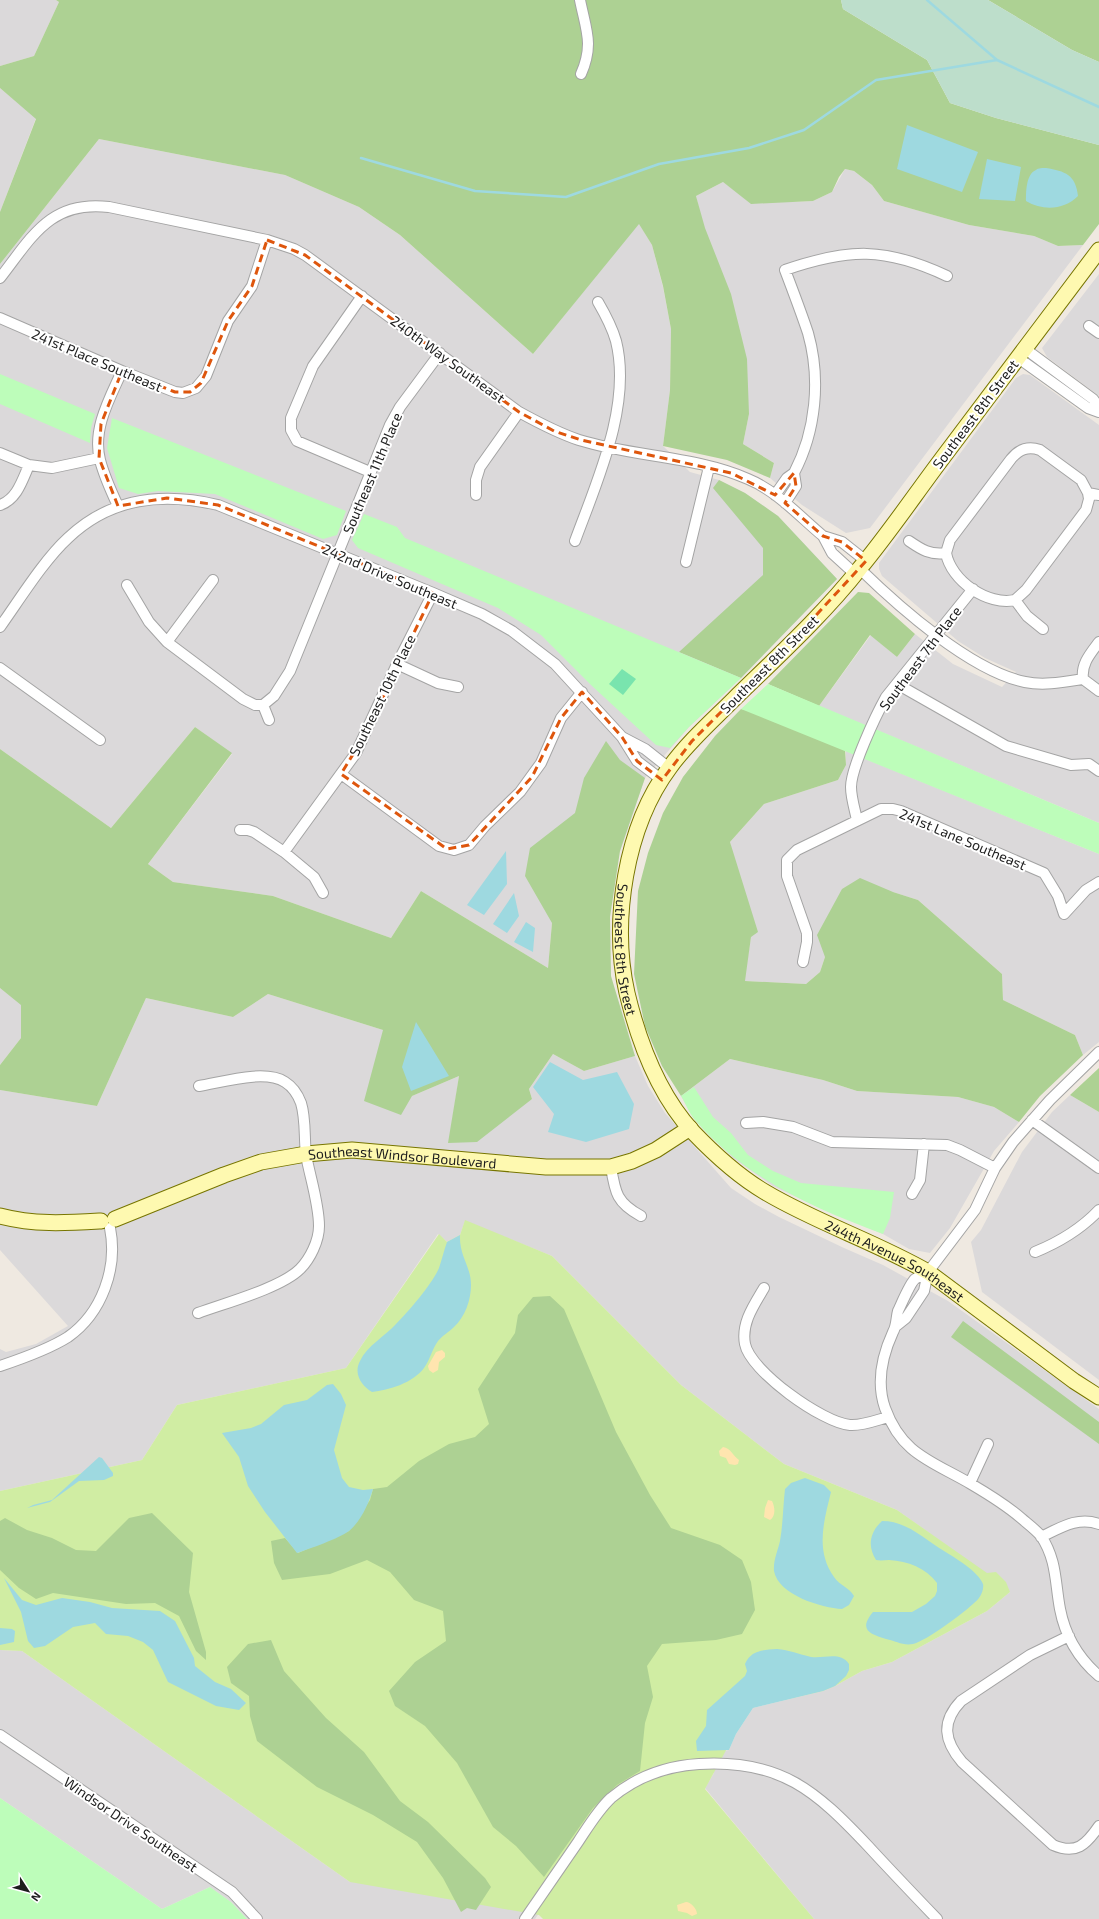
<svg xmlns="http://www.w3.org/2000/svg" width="1099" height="1919" viewBox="0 0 1099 1919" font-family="'Exo 2',sans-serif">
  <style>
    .residential { fill: #dbd9da }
    .grass { fill: #d0eda3 }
    .forest { fill: #add193 }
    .wetland { fill: #bddecb }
    .sand { fill: #ffe5af }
    .park { fill: #bdfdba }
    .pitch { fill: #79e4ae }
    .water { fill: #9ed9e0 }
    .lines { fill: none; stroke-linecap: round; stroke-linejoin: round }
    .stream { stroke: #9ed9e0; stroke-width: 2.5 }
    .street-casing { stroke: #a4a4a4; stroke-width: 12 }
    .secondary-casing { stroke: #777500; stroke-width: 17 }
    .street { stroke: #fff; stroke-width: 10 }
    .secondary { stroke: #fef9b0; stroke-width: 15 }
    .marked { fill: none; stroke: #de560d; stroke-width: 3; stroke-dasharray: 8 5; stroke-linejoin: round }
    .labels { text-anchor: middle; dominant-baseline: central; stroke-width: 4; stroke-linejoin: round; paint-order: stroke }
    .street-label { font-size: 14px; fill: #1d1d1d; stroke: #fff }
  </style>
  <rect width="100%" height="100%" fill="#efe9e1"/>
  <path class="residential" d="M0 0H56L59 2 34 56 0 66Z
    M0 88 36 118 0 212Z
    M99 139 285 175 359 207 400 235 533 354 639 223 652 245 663 287 671 329 670 390 663 446 690 472 719 480 745 493 778 516 837 579 741 678 689 727 645 778 620 851 552 923 548 968 421 891 391 938 273 896 173 882 148 864 232 754 195 727 111 828 0 749V264Z
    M845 169 854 171 872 185 884 201 969 225 1034 236 1058 246 1083 245 870 528 846 533 802 505 770 478 774 463 743 444 749 414 696 196 723 182 734 190 794 202 813 201 832 192Z
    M1099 274V396L1047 357 1042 348Z
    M1023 374 1030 375 1099 425V823L819 706 871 635 897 657 915 634 953 664 1002 687 1016 672 985 658 958 641 882 576 879 569V563L1016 378Z
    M846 751 1099 854V1042L1083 1055 1075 1035 1003 1000 1002 974 918 900 893 892 825 957 820 972 806 984 744 981 751 937 730 842 764 804 838 780 846 765Z
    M0 988 21 1004V1038L0 1065Z
    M268 994 383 1030 412 1096 459 1076 449 1143 532 1099 529 1089 553 1054 584 1071 635 1056 648 1086 665 1113 731 1188 755 1204 779 1217 844 1248 883 1265 948 1301 1099 1409V1919H814L705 1788 714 1773 590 1839 535 1919H247L231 1902 210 1887 162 1909 0 1798V1650L22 1651 350 1882 702 1756 729 1750 736 1734 753 1708 823 1691 835 1686 862 1671 892 1662 987 1611 1010 1592 987 1574 897 1510 784 1464 681 1385 552 1256 465 1221 460 1235 447 1242 438 1234 346 1368 177 1405 142 1460 0 1491V1349L6 1352 36 1344 68 1326 0 1250V1090L97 1106 146 998 233 1017Z
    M730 1059 823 1080 857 1091 958 1097 994 1107 1019 1122 994 1151 950 1228 930 1253 909 1249 883 1234 818 1207 773 1186 733 1158 694 1119 681 1096Z
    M1070 1095 1099 1112V1380L982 1292 971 1242 981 1230 1022 1152 1052 1112Z"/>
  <path class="grass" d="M465 1220 552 1256 681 1385 784 1464 897 1510 987 1573 996 1572 1006 1582 1010 1592 987 1611 892 1662 862 1671 835 1686 823 1691 749 1708 705 1789 814 1919H543L539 1915 350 1882 22 1651 0 1650V1491L142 1460 177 1405 346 1368 439 1234 447 1242 460 1235Z"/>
  <path class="forest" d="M56 0H841L843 9 927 60 950 103 996 118 1099 145V224L1083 245 1058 246 1034 236 969 225 884 201 872 185 854 171 845 169 839 177 832 192 813 201 751 204 723 182 696 196 705 228 731 294 747 359 749 414 743 444 774 463 770 478 727 460 663 446 670 390 671 329 663 286 652 245 639 224 533 354 400 235 359 207 285 175 99 139 0 264V212L36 119 0 88V66L34 56 59 2Z
    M988 0H1099V62L1072 50Z
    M719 480 745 493 778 516 837 579 741 678 679 652 763 575V548L713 488Z
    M858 592 869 593 915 634 897 657 870 635 819 706 768 684Z
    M741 709 796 720 845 748 846 765 838 780 764 804 730 842 758 932 751 937 745 981 806 984 820 972 825 957 817 935 842 889 860 878 893 892 918 900 1002 974 1003 1000 1075 1035 1083 1055 1040 1096 1019 1122 994 1107 958 1097 857 1091 823 1080 730 1059 681 1096 662 1066 645 1026 634 974 638 891 648 853 663 813 683 777 715 736Z
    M195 727 232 753 148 864 173 882 273 896 391 938 421 891 548 968 552 923 525 876 530 848 575 813 584 778 606 741 620 760 645 778 620 851 610 917 611 976 635 1056 584 1071 553 1054 529 1089 532 1099 477 1142 448 1143 459 1076 412 1096 401 1115 364 1101 383 1030 268 994 233 1017 146 998 97 1106 0 1090V1065L21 1038V1005L0 988V749L111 828Z
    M1099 1068V1112L1070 1095Z
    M550 1296 564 1309 616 1432 650 1495 671 1528 720 1545 742 1560 751 1582 755 1610 742 1634 716 1640 662 1644 647 1666 653 1697 645 1723 640 1771 617 1785 593 1808 544 1877 516 1846 493 1827 457 1763 425 1726 395 1706 389 1691 415 1662 446 1641 443 1611 414 1600 390 1572 367 1560 330 1574 282 1580 274 1563 271 1541 285 1538 298 1553 349 1531 370 1500 373 1489 387 1487 419 1461 449 1444 475 1437 489 1424 478 1389 515 1333 518 1315 533 1297Z
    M963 1321 1099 1422V1444L951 1337Z
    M152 1513 193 1553 189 1592 206 1652V1660L196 1651 179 1616 155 1603 126 1604 53 1593 36 1599 19 1588 0 1570V1521L5 1518 27 1530 52 1538 76 1550 96 1551 129 1518Z
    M271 1640 284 1671 326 1718 364 1752 400 1801 428 1822 485 1878 491 1887 476 1910 467 1908 461 1912 443 1878 417 1842 373 1815 317 1787 257 1741 250 1716 249 1696 231 1683 227 1667 248 1644Z"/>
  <path class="wetland" d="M841 0H988L1072 50 1099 62V145L996 118 950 103 927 60 843 9Z"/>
  <path class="sand" d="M442 1350 445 1353V1357L439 1362 438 1370 433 1373 429 1370 428 1366 436 1352Z
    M723 1447C731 1448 733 1456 739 1460L738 1464 735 1465 729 1464 726 1458 720 1456 719 1451Z
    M768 1500 772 1501C775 1507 776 1516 770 1520L764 1517 765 1508Z
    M686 1902C691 1902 697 1909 697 1914L692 1916 687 1913 678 1911 677 1905Z"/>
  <path class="park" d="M0 374 95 414 91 428 90 443 0 404Z
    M112 418 346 511 337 535 323 539 215 494 158 491 138 494 119 488 107 448Z
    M364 514 397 527 405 538 741 678 689 727 670 748 656 745 591 685 541 635 498 608 358 548 352 540Z
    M768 684 1099 823V854L741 709Z
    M694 1087 713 1117 731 1133 748 1155 773 1171 801 1183 894 1192 890 1218 883 1234C813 1208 745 1178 695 1120 689 1113 686 1104 681 1096Z
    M0 1798 162 1909 210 1887 231 1902 247 1919H0Z"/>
  <path class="pitch" d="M622 669 636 679 623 695 609 684Z"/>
  <path class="water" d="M907 125 978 152 962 192 897 169Z
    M987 159 1021 167 1015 201 979 199Z
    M1046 168C1065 171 1076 175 1078 196 1064 210 1043 211 1026 201 1026 192 1026 174 1036 170 1038 168 1043 168 1046 168Z
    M506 851 507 884 484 915 467 905Z
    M514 893 519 916 507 933 493 924Z
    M526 922 535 928 533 952 514 942Z
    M416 1022 449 1076 411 1091 402 1067Z
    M550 1062 583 1080 617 1072 634 1104 629 1129 586 1142 548 1132 554 1114 533 1087Z
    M460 1235C459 1256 471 1266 471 1285 471 1300 465 1317 454 1327 449 1332 443 1335 438 1341 432 1349 430 1360 424 1368 413 1383 389 1390 372 1392 362 1386 353 1374 360 1361 367 1346 385 1336 396 1324 409 1311 432 1284 439 1268 442 1259 444 1250 447 1242Z
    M333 1384 341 1394 346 1405 334 1450 342 1478 349 1487 363 1490 373 1489C369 1503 361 1521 349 1531 340 1538 309 1549 297 1553L265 1512 248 1486 239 1457 222 1433 251 1428 261 1424 284 1405 307 1400 327 1385Z
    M99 1457 102 1458 113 1473V1476L104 1480 79 1481 50 1502 27 1508 33 1505 52 1500Z
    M805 1478 824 1485 831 1492C824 1521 815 1550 834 1577 840 1586 849 1587 854 1596L849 1605 842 1609C822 1608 778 1595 774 1571 773 1561 778 1550 780 1541 783 1524 783 1506 785 1489L791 1483Z
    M882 1521C907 1521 924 1539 944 1551 954 1557 979 1572 983 1584 984 1588 982 1594 979 1598 971 1608 925 1642 913 1644 903 1646 896 1641 886 1639 870 1634 858 1630 873 1612H912L926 1604 935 1596 937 1591V1583C926 1568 908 1561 889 1560 885 1560 881 1561 876 1560 867 1546 870 1532 882 1521Z
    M4 1578 22 1600 36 1605 62 1598 90 1602 112 1608 160 1611 175 1621 194 1658 195 1666 215 1682 231 1689 246 1703 239 1710 216 1706 168 1682 153 1650 143 1642 128 1636 106 1634 95 1623 73 1627 45 1646 34 1648 28 1641 21 1612Z
    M0 1628 12 1629 15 1631 14 1642 0 1645Z
    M777 1649C789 1650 799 1654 811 1657 824 1659 840 1651 849 1664V1670L846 1676 835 1686 823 1691 753 1708 736 1734 729 1750 697 1751 696 1741 706 1726 707 1710 745 1676 747 1671 745 1664C751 1650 763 1650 777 1649Z"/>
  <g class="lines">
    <path class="stream" d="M927 0 997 60
      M361 158 475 191 566 197 659 164 749 148 804 130 876 80 997 60 1099 107"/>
    <defs>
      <path id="street" d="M580 0C586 30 594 44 581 74
        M0 278C32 237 50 200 109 207L267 240 294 249 305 255 519 412C539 423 558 433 579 440 634 457 695 456 748 479 777 491 799 516 823 536
        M362 296 313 366 291 418V430L297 441 370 472
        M0 318 122 371 175 392 183 393 196 388 206 376 228 321 252 286 267 240
        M1089 326 1099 333
        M1024 348 1093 399 1099 407
        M1017 357 1088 408 1099 412
        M0 453 29 465 52 468 99 458
        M794 473C816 431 821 379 808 333 801 312 793 291 785 270 849 248 885 247 947 276
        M476 495V480L480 467 519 412
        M775 495 787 478 794 473 796 486 785 503
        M0 505C17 499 22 481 29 465
        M118 506C111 491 104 476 100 460 92 429 110 398 122 371
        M575 541C597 481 632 405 616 341 612 327 605 314 598 302
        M909 541C922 550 930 555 946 553 951 581 988 606 1015 600L1027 616 1043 629
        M946 553 950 540 1011 459C1019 449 1028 446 1040 450L1081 480 1088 493 1099 495
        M686 562 709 467
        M860 569C899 607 971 671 1025 682 1044 686 1064 682 1083 679
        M855 574 832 553 823 536 842 542 866 561
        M127 585 149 622 167 642 243 699 255 705H263L269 720
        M1015 600 1026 590 1086 510 1089 499 1088 493
        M0 627C20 599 44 560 68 538 111 497 163 492 218 505L433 593 482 614 512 631 555 664 622 737 637 761 662 780
        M167 642 213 580
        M397 664 438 683 458 687
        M0 668 100 740
        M1083 679C1081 664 1090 654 1099 642
        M1083 679 1099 691
        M897 684 1006 746 1071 765 1089 764 1099 771
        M263 705 274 696 290 671 390 425 400 407 440 353
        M622 737 645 749 669 768
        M341 774 439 846 454 850 469 845 485 826 520 792 541 763 561 718 582 692
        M857 820C855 810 851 798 851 787 851 768 876 715 886 697L973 589
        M240 830H248L254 832 284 852 314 877 323 893
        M284 852 356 753 397 664 433 593
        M803 962 807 942V933L787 876V860L797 850 881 809H893L901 811 1044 873 1058 896 1064 914 1086 890 1099 882
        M1032 1120 1099 1168
        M746 1123 763 1122 793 1127 832 1142 947 1145 960 1150 995 1168
        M611 1167C615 1193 617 1203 641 1216
        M912 1194 920 1180 924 1144
        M1035 1252C1057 1243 1082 1228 1099 1210
        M928 1272C924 1274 919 1276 915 1279 910 1283 901 1305 898 1311 896 1318 897 1325 893 1332 882 1356 876 1382 885 1408 902 1455 932 1461 971 1484 988 1494 1006 1505 1021 1518 1028 1524 1035 1529 1041 1536 1057 1560 1055 1583 1060 1609 1065 1635 1078 1658 1099 1676
        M764 1288C754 1305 741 1323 745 1344 750 1371 823 1423 850 1425 862 1426 877 1420 888 1417
        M198 1313C225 1303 281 1288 300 1269 310 1259 319 1241 319 1226 319 1204 310 1177 306 1155 304 1138 306 1119 301 1103 298 1095 293 1087 285 1082 265 1069 223 1082 199 1086
        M896 1326 906 1318 924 1291 928 1272 975 1210 995 1168 1013 1142 1050 1100 1099 1052
        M0 1366C21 1359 49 1349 68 1337 102 1313 118 1268 110 1228
        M970 1483 988 1444
        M1041 1537C1060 1528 1078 1516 1099 1524
        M1069 1636 1030 1655 961 1701C941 1722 944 1741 962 1762L1053 1845C1076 1855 1086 1845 1099 1826
        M0 1735 232 1892 257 1919
        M525 1919C543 1893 560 1868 578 1842 588 1827 598 1810 611 1798 636 1777 667 1766 699 1764 781 1759 816 1791 868 1846 891 1871 914 1895 937 1919"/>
      <g id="secondary">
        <path id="s1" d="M1099 250C1046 320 993 390 941 460 914 496 889 533 860 568 823 615 777 657 734 699 712 721 688 742 670 767 625 827 611 922 627 993 639 1043 658 1094 693 1132 715 1155 738 1176 765 1192 817 1223 876 1242 928 1272L1074 1381 1099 1397"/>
        <path d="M0 1216C34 1225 66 1223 101 1221"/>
        <path id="s2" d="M115 1219 224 1175 261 1162 306 1154 352 1150 546 1167H611L632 1161 656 1150 690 1128"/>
      </g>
    </defs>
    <use href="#street" class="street-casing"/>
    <use href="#secondary" class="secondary-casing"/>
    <use href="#street" class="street"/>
    <use href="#secondary" class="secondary"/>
  </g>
  <path class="marked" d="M267 240 305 255 519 412 554 431 581 440 731 473 775 495 794 473 796 486 785 503 823 536 842 542 866 561 795 638 692 741 662 780 637 761 622 737 582 692 561 718 532 777 469 845 447 849 341 774 366 733 433 593 218 505 167 498 118 506 99 458 101 424 122 371 175 392H190L201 383 228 321 252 286Z"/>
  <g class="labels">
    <g class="street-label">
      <text transform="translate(448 359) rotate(36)">240th Way Southeast</text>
      <text transform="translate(97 360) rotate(23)">241st Place Southeast</text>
      <text transform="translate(975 414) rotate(-53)">Southeast 8th Street</text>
      <text transform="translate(372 473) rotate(-67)">Southeast 11th Place</text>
      <text transform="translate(390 576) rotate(23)">242nd Drive Southeast</text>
      <text transform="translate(920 658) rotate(-53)">Southeast 7th Place</text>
      <text transform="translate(769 664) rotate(-45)">Southeast 8th Street</text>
      <text transform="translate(382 695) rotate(-64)">Southeast 10th Place</text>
      <text transform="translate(963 839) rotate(23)">241st Lane Southeast</text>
      <text stroke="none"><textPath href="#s1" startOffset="866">Southeast 8th Street</textPath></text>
      <text stroke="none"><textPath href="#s2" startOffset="299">Southeast Windsor Boulevard</textPath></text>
      <text stroke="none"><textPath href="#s1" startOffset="1306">244th Avenue Southeast</textPath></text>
      <text transform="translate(131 1824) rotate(34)">Windsor Drive Southeast</text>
    </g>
  </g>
  <g transform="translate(28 1891) rotate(126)" stroke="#ffffff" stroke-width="3" paint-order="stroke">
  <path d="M0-3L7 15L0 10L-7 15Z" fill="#1d1d1d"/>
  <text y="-6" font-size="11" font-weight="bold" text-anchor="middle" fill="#1d1d1d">N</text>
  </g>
</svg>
